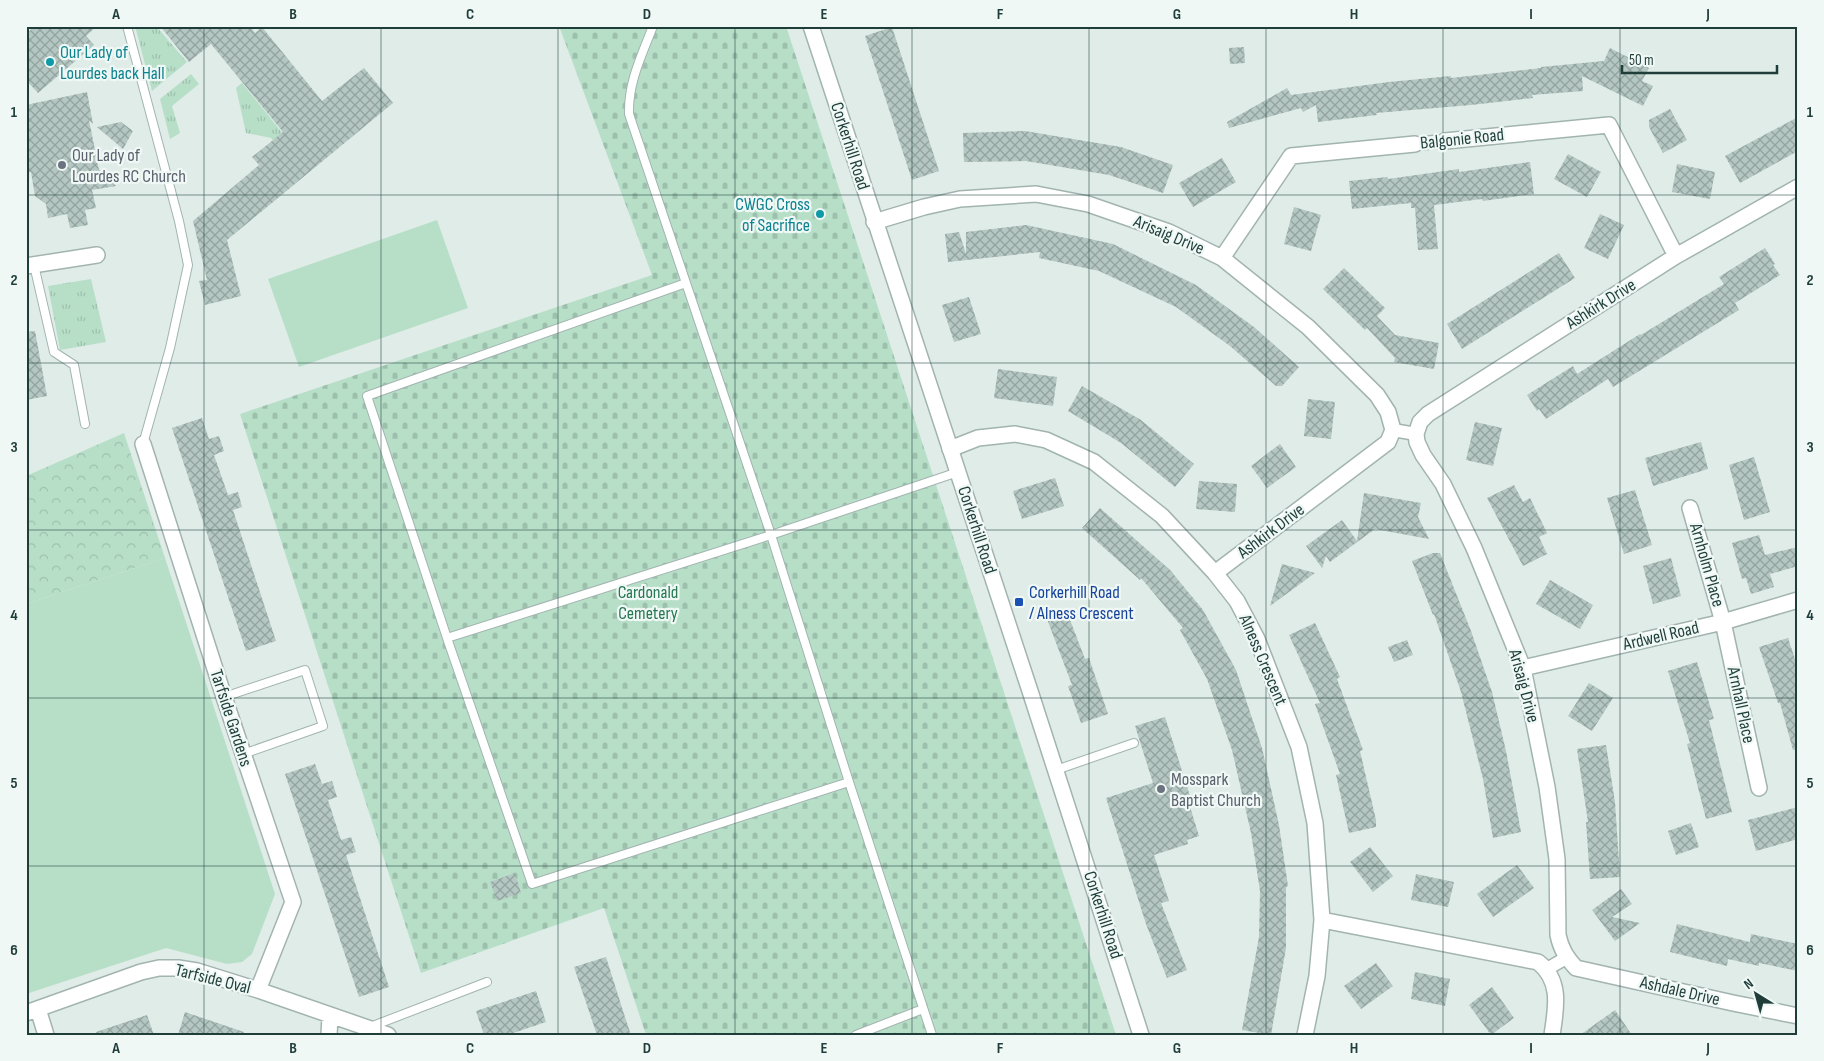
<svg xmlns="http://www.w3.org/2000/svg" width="1824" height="1061" viewBox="0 0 1824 1061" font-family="'Sofia Sans Condensed',sans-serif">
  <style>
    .grass { fill: url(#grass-tufts) }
    .forest { fill: url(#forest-crowns) }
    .cemetery { fill: url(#cemetery-stones) }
    .park { fill: #b7dfc8 }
    .building { fill: url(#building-cross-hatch) }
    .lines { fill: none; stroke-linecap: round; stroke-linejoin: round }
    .service-casing { stroke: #a2b4b0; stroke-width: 10 }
    .pedestrian-casing { stroke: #a2b4b0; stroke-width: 15 }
    .minor-casing { stroke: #a2b4b0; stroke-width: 18 }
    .tertiary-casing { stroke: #a2b4b0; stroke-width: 18 }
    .service { stroke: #fff; stroke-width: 8 }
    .pedestrian { stroke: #fff; stroke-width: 12 }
    .minor { stroke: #fff; stroke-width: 15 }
    .tertiary { stroke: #fff; stroke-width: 15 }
    .grid { fill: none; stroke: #1f3e3a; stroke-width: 1; stroke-opacity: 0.55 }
    .culture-dot { fill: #0f9aa8; stroke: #f0f8f6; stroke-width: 2 }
    .worship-dot { fill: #6b7280; stroke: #f0f8f6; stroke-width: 2 }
    .transit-dot { fill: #1a4fb4; stroke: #f0f8f6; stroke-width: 2 }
    .labels { text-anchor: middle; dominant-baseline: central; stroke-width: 4.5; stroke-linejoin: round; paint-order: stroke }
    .culture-label { font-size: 18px; fill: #0d838f; stroke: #f0f8f6; text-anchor: start }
    .street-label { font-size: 18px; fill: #1f3e3a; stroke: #f0f8f6 }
    .worship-label { font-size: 18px; fill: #5b616d; stroke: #f0f8f6; text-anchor: start }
    .park-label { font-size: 18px; fill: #267752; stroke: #f0f8f6 }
    .transit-label { font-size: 18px; fill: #164399; stroke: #f0f8f6; text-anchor: start }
    .neatline { fill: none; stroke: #1f3e3a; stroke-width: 2 }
    .grid-label { font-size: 16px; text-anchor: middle; font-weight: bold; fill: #1f3e3a }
  </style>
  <defs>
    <pattern id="grass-tufts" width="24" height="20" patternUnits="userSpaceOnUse" patternTransform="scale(1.25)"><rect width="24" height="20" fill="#b7dfc8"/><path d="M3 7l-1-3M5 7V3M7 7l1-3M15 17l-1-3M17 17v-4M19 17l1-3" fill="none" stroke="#9dc0ad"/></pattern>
    <pattern id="forest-crowns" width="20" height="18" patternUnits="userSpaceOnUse" patternTransform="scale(1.25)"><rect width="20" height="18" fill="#b7dfc8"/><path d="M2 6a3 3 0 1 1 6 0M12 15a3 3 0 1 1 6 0" fill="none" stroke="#9dc0ad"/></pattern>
    <pattern id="cemetery-stones" width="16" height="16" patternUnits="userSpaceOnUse" patternTransform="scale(1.25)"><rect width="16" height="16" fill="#b7dfc8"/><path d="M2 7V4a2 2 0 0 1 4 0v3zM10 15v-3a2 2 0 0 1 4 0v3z" fill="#9dc0ad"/></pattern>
    <pattern id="building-cross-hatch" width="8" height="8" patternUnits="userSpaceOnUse" patternTransform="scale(1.25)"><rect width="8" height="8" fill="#b5c7c2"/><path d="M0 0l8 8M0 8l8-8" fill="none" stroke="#93a39f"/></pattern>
  </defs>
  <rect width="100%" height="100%" fill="#e0ece8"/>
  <path class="grass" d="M135 26H156L187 62 152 91Z
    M191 74 199 84 172 106 180 133 170 139 160 99Z
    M242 83 284 135 275 143 271 138 246 133 236 88Z
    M91 279 106 342 60 350 48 286Z"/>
  <path class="forest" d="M124 433 165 558 26 604V476Z"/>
  <path class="cemetery" d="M559 26H786L1116 1035H646L604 908 421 973 240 414 652 275Z"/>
  <path class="park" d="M437 220 468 308 299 367 268 279Z
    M165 558 275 894 252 954 242 962 227 964 166 948 26 994V604Z"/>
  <path class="building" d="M35 26H97L86 36 94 45 38 93 26 80V34Z
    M160 26H250L255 33 262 27 322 101 364 68 393 103 227 240 241 296 205 305 199 281 207 280 193 221 259 165 252 157 283 132 211 44 189 62Z
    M892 27 939 171 912 180 865 36Z
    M1244 47 1245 63 1230 64 1229 48Z
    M1610 48 1649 68 1642 81 1653 86 1643 106 1582 76 1583 91 1532 95 1533 98 1471 105 1376 113 1377 115 1318 122 1316 105 1303 112 1301 108 1229 128 1227 122 1287 88 1291 95 1389 82 1451 76V78L1541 68V67L1604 61Z
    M87 92 93 124 89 120 99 170 116 186 92 190 96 208 85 210 88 225 70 228 67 214 48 218 46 204 35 196 31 172 26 173V105Z
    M1670 109 1687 140 1663 153 1649 127V120Z
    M1798 117V151L1740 183 1725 156Z
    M121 122 133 131 123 149 97 127Z
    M1025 131 1121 147 1173 165 1163 193 1109 175 1026 161 964 162 963 133Z
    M1568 154 1601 172 1587 197 1554 179Z
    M1222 158 1236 182 1193 207 1179 183Z
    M1530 162 1534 194 1483 201 1482 199 1434 205 1438 249 1418 250 1415 208H1411V203L1352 209 1349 181 1387 177 1388 179 1459 169V172Z
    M1677 164 1715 172 1710 199 1672 192Z
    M1294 207 1321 215 1311 251 1284 244Z
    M1600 214 1624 225 1608 259 1584 248Z
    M1026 225 1113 244 1196 285 1254 327 1299 367 1282 386H1276L1230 346 1176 307 1099 271 1039 258 1040 252 948 262 945 234 959 232 966 254V232Z
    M1765 248 1775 264 1773 265 1780 275 1735 303 1739 310 1613 387 1608 379 1546 419 1539 409 1537 411 1527 395 1573 366 1577 374 1640 334 1641 335 1724 284 1719 277Z
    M1559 253 1575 278 1462 349 1447 324Z
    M1344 268 1385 308 1377 316 1395 335 1439 343 1434 369 1394 362 1395 358 1367 328 1365 330 1323 289Z
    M969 297 981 334 954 342 942 305Z
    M35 331 47 396 26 400V332Z
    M998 369 1057 377 1053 406 994 398Z
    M1082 386 1141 420 1194 464 1175 487 1121 443 1068 411Z
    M1308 399 1335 402 1331 439 1304 436Z
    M202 418 209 439 219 436 224 451 214 455 228 495 238 492 242 507 233 510 276 641 246 651 172 428Z
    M1475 422 1502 428 1493 466 1466 460Z
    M1701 442 1708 469 1653 486 1645 458Z
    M1280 444 1296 467 1267 488 1251 466Z
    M1754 457 1770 512 1744 520 1729 465Z
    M1055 478 1064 506 1022 519 1013 491Z
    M1199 481 1237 484 1235 512 1196 509Z
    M1514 485 1523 502 1530 498 1547 533 1539 537 1547 554 1523 566 1487 498Z
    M1635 490 1652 545 1624 554 1607 498Z
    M1364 493 1421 503 1418 517 1429 539 1375 529 1330 562 1326 556 1322 568 1306 546 1342 520 1357 541Z
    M1100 508 1170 570 1203 610 1236 670 1262 748 1279 825 1288 886 1286 887V948L1271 1035 1242 1030 1259 937 1260 891 1251 833 1232 750 1207 679 1180 630 1183 628 1141 578 1140 580 1082 528Z
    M1759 535 1765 555 1798 547V566L1770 574 1774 587 1751 594 1746 578 1742 579 1732 543Z
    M1433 553H1440L1471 631 1492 692 1506 751 1521 832 1493 838 1483 779 1461 692 1434 614 1433 615 1412 561Z
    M1671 558 1681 596 1653 604 1643 566Z
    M1282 564 1315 573 1270 606Z
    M1550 580 1593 605 1580 629 1536 604Z
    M1067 612 1085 659 1089 658 1108 714 1081 723 1068 686 1072 685 1047 619Z
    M1315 623 1340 677 1337 679 1363 750 1360 751 1376 820V827L1349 833 1336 775 1340 774 1315 704 1320 703 1289 635Z
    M1788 638 1798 668V750H1793L1780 703H1778L1759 647Z
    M1407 640 1413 655 1394 662 1388 647Z
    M1697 662 1714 719 1709 720 1732 812 1706 819 1687 744 1690 743 1668 671Z
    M1589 683 1613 698 1592 731 1568 716Z
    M1165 717 1190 796 1187 797 1199 836 1187 840 1188 844 1154 855 1169 901 1161 903 1187 970 1167 978 1146 924 1106 798 1153 783 1135 726Z
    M1606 745 1615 802 1620 877 1590 879 1586 822H1588L1577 749Z
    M315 764 322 784 332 781 337 797 328 800 341 840 351 837 356 852 346 855 389 987 359 997 285 774Z
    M1798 807V839L1756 851 1748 820Z
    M1691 823 1699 847 1676 855 1668 831Z
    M1370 847 1393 876 1373 892 1350 862Z
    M1517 865 1534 888 1493 917 1477 894Z
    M515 873 521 893 497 901 490 882Z
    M1416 874 1454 882 1448 907 1411 900Z
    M1621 889 1632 904 1612 917 1640 923 1615 941 1592 910Z
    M1677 924 1750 942 1751 934 1798 944V971L1759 963V966L1728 959 1727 966 1670 952Z
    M606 957 624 1014 631 1035H597L574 967Z
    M1376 963 1393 986 1361 1009 1344 986Z
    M1415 972 1450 979 1445 1006 1411 999Z
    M1492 987 1514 1018 1491 1035 1469 1005Z
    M536 991 546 1022 507 1035H484L476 1011Z
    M1615 1010 1632 1035H1580Z
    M185 1012 244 1032 243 1035H178Z
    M147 1015 154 1035H96V1032Z"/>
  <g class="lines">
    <defs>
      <path id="service" d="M127 26 179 221 188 265 170 348 143 444
        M653 26C642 55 628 82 629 114L771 535 849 782 932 1035
        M34 265 54 352 74 365 85 424
        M686 283 367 396 447 638 532 884 849 782
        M447 638 771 535 958 472
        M224 697 305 670 323 726 243 754
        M1056 770 1134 743
        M370 1027 487 982
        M856 1035 923 1009"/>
      <path id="pedestrian" d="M1415 144 1445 141
        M1393 430 1416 434
        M1547 969 1566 958"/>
      <path id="minor" d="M1445 141 1609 125 1676 256
        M1798 187 1676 256 1428 414 1420 422 1416 434 1417 442 1423 455 1443 484 1474 548 1523 668 1547 787 1557 859 1558 935C1561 949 1566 957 1576 968L1733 1003 1798 1016
        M874 222 924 207 960 199 1036 194 1088 204 1169 232 1222 258 1308 327 1377 395 1388 412 1393 430 1388 442 1215 573
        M1222 258 1291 156 1415 144
        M26 266 97 255
        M143 444 224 697 293 902 258 990
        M950 449 978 438 1015 434 1046 440 1094 462 1162 516 1215 573 1237 601 1257 639 1299 747 1315 823 1322 920 1317 976 1305 1035
        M1690 508 1723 622 1759 788
        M1523 668 1723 622 1798 600
        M1322 920 1538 962C1562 981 1556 1008 1552 1035
        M38 1009 46 1035
        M26 1013 141 972 159 968H178L197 971 258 990 388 1035
        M329 1035 330 1016"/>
      <path id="tertiary" d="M811 26 1030 691 1141 1035"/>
    </defs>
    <use href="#service" class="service-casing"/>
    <use href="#pedestrian" class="pedestrian-casing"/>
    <use href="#minor" class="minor-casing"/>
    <use href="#tertiary" class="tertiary-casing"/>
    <use href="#service" class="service"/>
    <use href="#pedestrian" class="pedestrian"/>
    <use href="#minor" class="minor"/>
    <use href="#tertiary" class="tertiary"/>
  </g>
  <path class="grid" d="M204 26V1035M381 26V1035M558 26V1035M735 26V1035M912 26V1035M1089 26V1035M1266 26V1035M1443 26V1035M1620 26V1035M26 195H1798M26 363H1798M26 530H1798M26 698H1798M26 866H1798"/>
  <g class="culture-dot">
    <circle cx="50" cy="62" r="5"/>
    <circle cx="820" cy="214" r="5"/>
  </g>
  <g class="worship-dot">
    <circle cx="62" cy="165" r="5"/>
    <circle cx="1161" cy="789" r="5"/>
  </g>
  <rect class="transit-dot" x="1014" y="597" width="10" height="10" rx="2.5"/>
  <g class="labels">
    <g class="culture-label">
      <text x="60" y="52">Our Lady of<tspan x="60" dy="21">Lourdes back Hall</tspan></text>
      <text x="810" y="204" text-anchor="end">CWGC Cross<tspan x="810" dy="21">of Sacrifice</tspan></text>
    </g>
    <g class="street-label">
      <text transform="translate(1462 139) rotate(-6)">Balgonie Road</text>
      <text transform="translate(850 146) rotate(72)">Corkerhill Road</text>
      <text transform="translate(1169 235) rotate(23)">Arisaig Drive</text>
      <text transform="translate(1601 304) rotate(-32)">Ashkirk Drive</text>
      <text transform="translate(977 530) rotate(72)">Corkerhill Road</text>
      <text transform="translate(1271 531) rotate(-37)">Ashkirk Drive</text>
      <text transform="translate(1707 565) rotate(74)">Arnholm Place</text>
      <text transform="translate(1661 636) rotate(-13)">Ardwell Road</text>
      <text transform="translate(1263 660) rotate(67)">Alness Crescent</text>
      <text transform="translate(1524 686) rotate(75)">Arisaig Drive</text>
      <text transform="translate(1741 705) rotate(78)">Arnhall Place</text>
      <text transform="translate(231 718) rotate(72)">Tarfside Gardens</text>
      <text transform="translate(1103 915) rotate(72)">Corkerhill Road</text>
      <text transform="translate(213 979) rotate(14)">Tarfside Oval</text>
      <text transform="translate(1680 991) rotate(13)">Ashdale Drive</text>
    </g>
    <g class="worship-label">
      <text x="72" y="155">Our Lady of<tspan x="72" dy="21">Lourdes RC Church</tspan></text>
      <text x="1171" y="779">Mosspark<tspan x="1171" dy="21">Baptist Church</tspan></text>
    </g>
    <g class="park-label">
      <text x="648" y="592">Cardonald<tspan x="648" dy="21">Cemetery</tspan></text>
    </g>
    <g class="transit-label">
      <text x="1029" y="592">Corkerhill Road<tspan x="1029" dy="21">/ Alness Crescent</tspan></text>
    </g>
  </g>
  <rect width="1824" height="1061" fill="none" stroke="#f0f8f6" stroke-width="55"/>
  <g transform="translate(1756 994) rotate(323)" stroke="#f0f8f6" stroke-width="4" paint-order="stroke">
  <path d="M0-4L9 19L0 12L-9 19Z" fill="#1f3e3a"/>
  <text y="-8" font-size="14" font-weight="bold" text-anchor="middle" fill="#1f3e3a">N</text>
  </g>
  <path d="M1622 65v8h155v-8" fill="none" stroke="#1f3e3a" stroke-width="2.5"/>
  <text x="1629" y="65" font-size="15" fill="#1f3e3a" stroke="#f0f8f6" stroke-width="4" paint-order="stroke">50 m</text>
  <rect x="28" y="28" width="1768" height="1006" class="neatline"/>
  <g class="grid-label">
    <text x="116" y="19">A</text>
    <text x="293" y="19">B</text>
    <text x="470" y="19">C</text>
    <text x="647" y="19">D</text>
    <text x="824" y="19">E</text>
    <text x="1000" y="19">F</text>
    <text x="1177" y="19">G</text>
    <text x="1354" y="19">H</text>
    <text x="1531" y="19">I</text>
    <text x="1708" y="19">J</text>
    <text x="14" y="117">1</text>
    <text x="1810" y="117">1</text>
    <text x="14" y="285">2</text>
    <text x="1810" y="285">2</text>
    <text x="14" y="452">3</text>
    <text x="1810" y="452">3</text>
    <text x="14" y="620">4</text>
    <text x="1810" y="620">4</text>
    <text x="14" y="788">5</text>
    <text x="1810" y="788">5</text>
    <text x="14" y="955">6</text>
    <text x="1810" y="955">6</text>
    <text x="116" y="1053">A</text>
    <text x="293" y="1053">B</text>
    <text x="470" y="1053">C</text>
    <text x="647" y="1053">D</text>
    <text x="824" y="1053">E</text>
    <text x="1000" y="1053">F</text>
    <text x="1177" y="1053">G</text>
    <text x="1354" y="1053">H</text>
    <text x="1531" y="1053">I</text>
    <text x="1708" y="1053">J</text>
  </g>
</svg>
